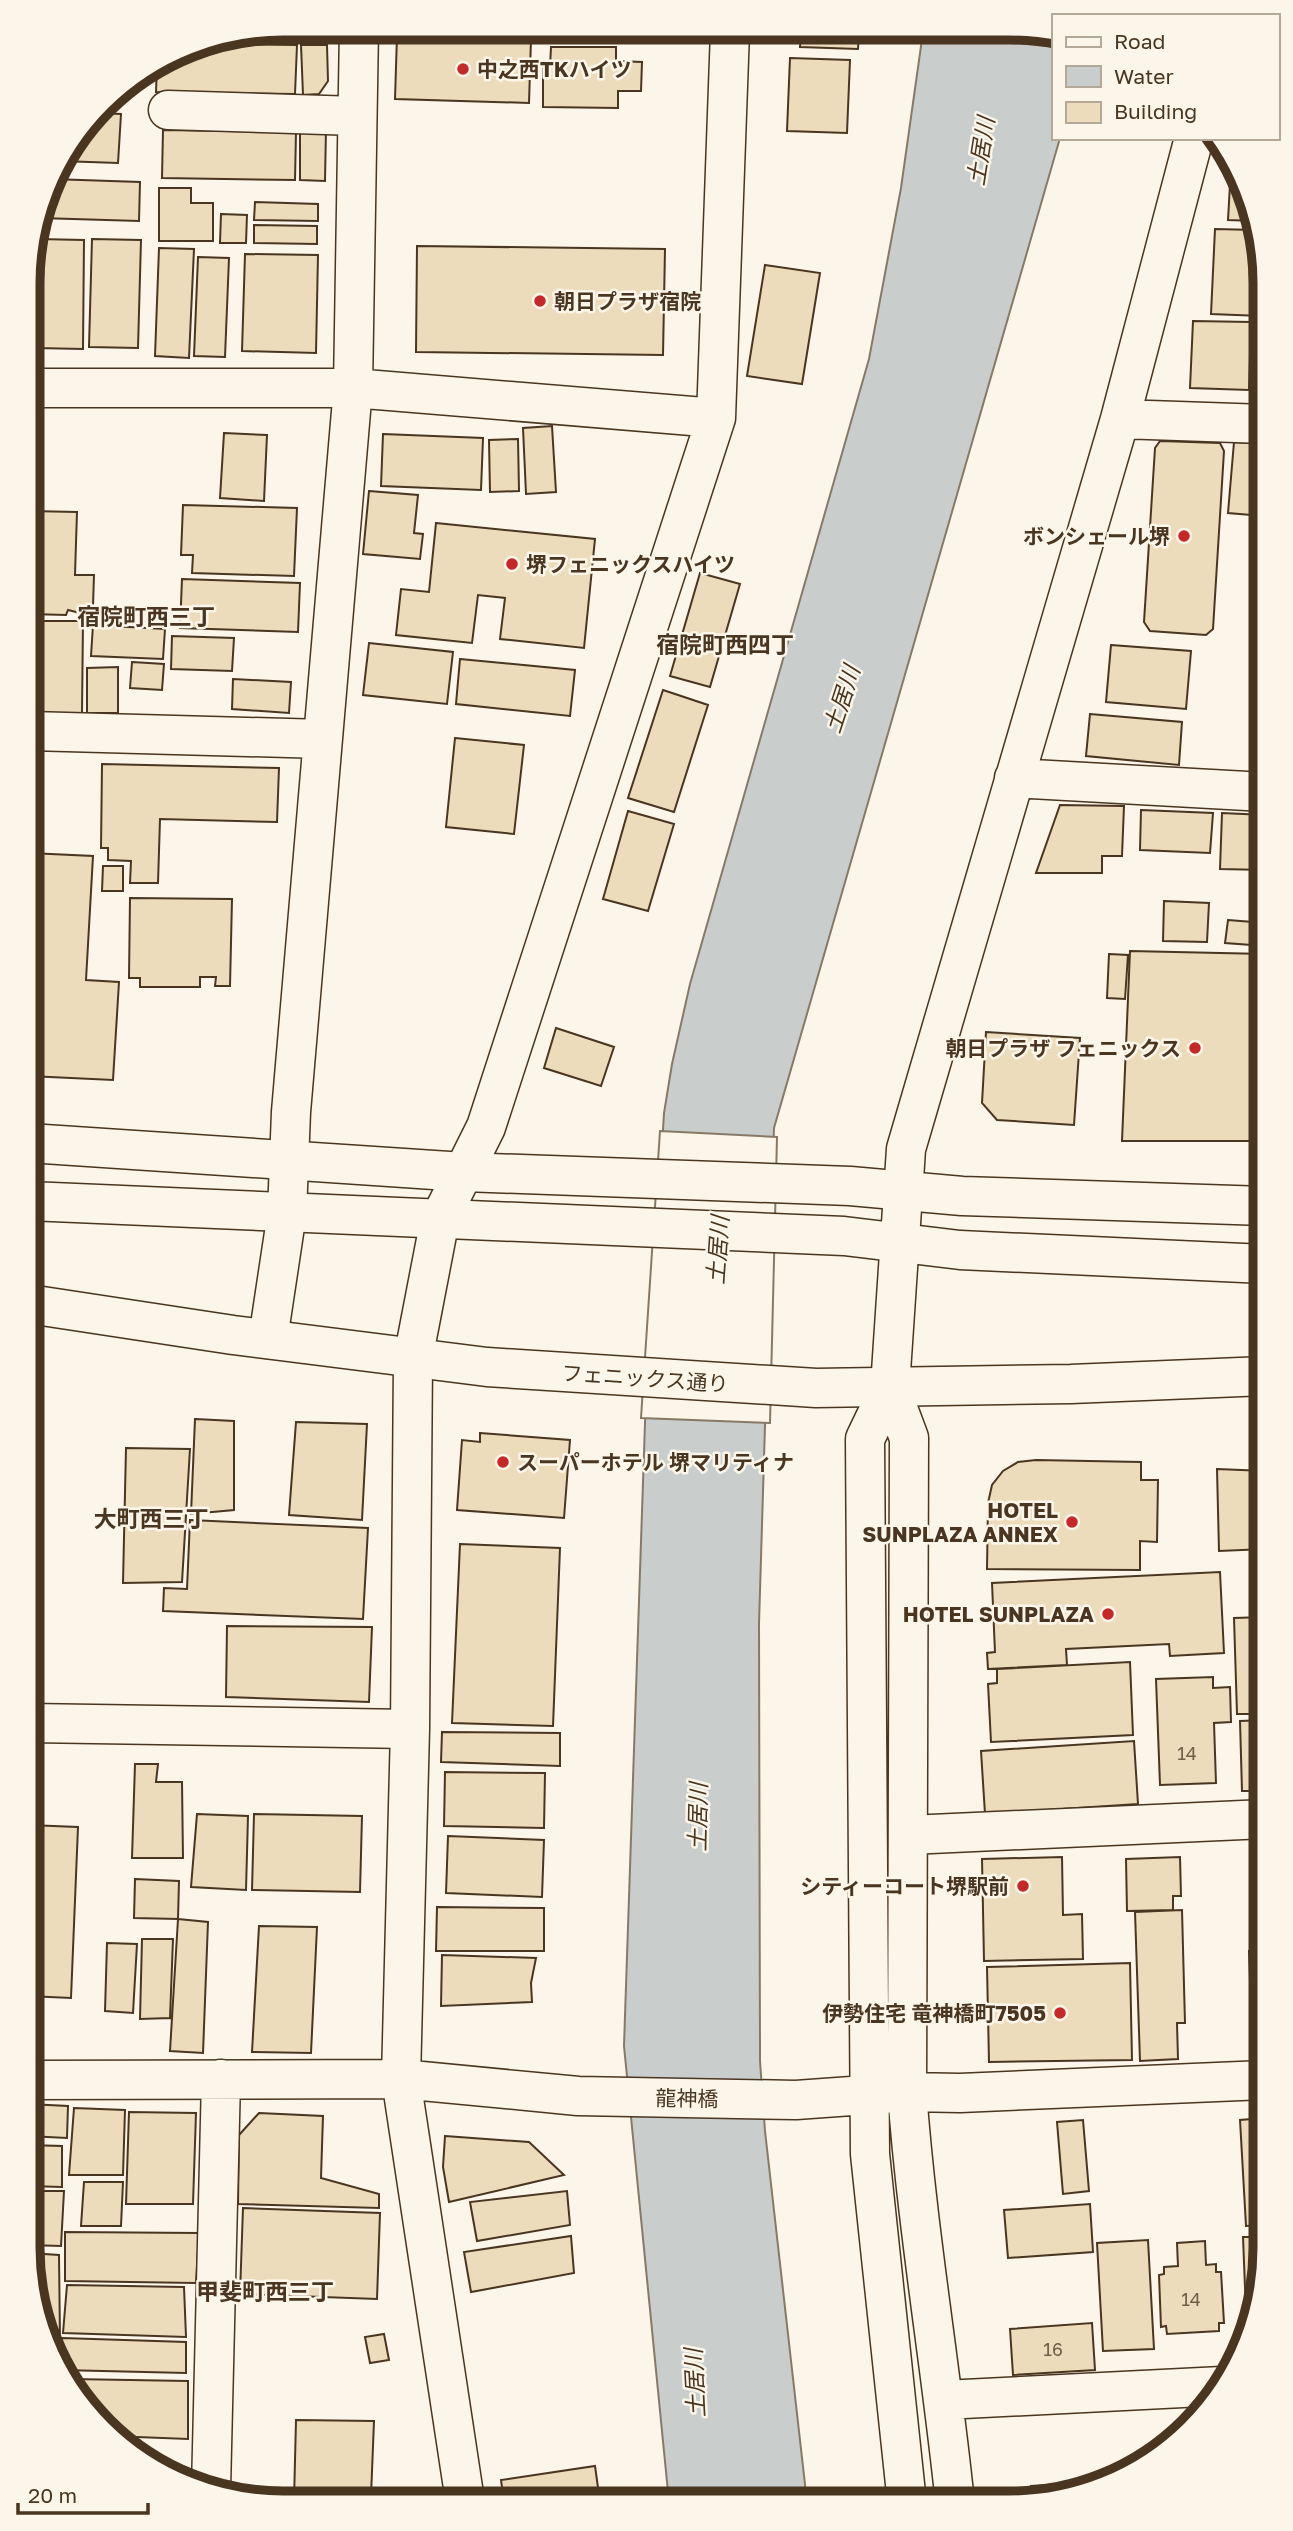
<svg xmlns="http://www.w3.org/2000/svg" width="1293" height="2531" viewBox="0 0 1293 2531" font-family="'Golos Text','Noto Sans JP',sans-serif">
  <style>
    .water { fill: #c9cecd; stroke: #887966; stroke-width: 2 }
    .pier { fill: #fbf6e9; stroke: #887966; stroke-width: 2 }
    .building { fill: #ecdcbc; stroke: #4a3520; stroke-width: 2 }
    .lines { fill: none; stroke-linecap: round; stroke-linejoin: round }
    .minor-casing { stroke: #4a3520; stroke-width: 41 }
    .highway-casing { stroke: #4a3520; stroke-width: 41 }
    .minor { stroke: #fbf6e9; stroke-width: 38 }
    .highway { stroke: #fbf6e9; stroke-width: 38 }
    .poi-dot { fill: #c62828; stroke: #fbf6e9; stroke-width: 2.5 }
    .labels { text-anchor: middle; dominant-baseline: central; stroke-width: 5; stroke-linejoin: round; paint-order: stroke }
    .number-label { font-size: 18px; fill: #725f47 }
    .poi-label { font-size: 21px; font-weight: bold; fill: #4a3520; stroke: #fbf6e9; text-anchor: end }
    .street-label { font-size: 21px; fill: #4a3520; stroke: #fbf6e9 }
    .water-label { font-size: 23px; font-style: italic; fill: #4a3520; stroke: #fbf6e9 }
    .neighbourhood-label { font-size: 23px; font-weight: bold; fill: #4a3520; stroke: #fbf6e9 }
    .rim { fill: none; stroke: #4a3520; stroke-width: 9 }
  </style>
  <rect width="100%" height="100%" fill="#fbf6e9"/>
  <path class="water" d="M923 32 1053 33V138H1060L774 1128 759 1624 760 2061 765 2131 807 2502H669L624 2046 645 1423 664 1113 672 1064 690 984 869 359 901 188Z"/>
  <path class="pier" d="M660 1131 777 1137 770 1423 641 1418Z"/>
  <path class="building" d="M281 28H332V39L281 37Z
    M626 30 687 31V33L626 32Z
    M801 31 859 32 858 49 800 47Z
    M397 35 531 39 529 103 395 99Z
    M204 44 297 45 295 94 156 92 157 65 186 47Z
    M301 45H327L328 81 319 94 303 95Z
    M551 47H616V61L642 62 641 91H618V108L543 107V67H550Z
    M790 58 850 60 847 133 787 131Z
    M98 113 121 114 118 163 61 161Z
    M300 129H326L325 181 300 180Z
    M163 130 296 132 295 180 162 178Z
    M1231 167H1235L1252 201 1255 221 1228 220Z
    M51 179 140 182 139 221 40 218Z
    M159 188H191V203H213V241H159Z
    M255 202 318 204V221L254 220Z
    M221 214 247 215 246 243H220Z
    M254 225 317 226V244L254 243Z
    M1215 229 1256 230 1263 270 1261 316 1211 314Z
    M38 239 84 240 83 349 37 348Z
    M92 239 141 240 138 348 89 347Z
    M417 246 665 249 663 355 416 352Z
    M159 248 194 249 189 358 155 356Z
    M245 254 318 255 316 353 242 351Z
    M198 257 229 258 225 357 194 356Z
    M765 265 820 273 802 384 747 376Z
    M1193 321 1251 322 1249 390 1190 388Z
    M30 414H43L42 496H30Z
    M552 426 556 492 526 494 523 428Z
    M224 433 267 435 264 501 220 498Z
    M383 434 483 438 481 490 381 486Z
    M518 439 519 491 490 492 489 440Z
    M1160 441 1220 443 1224 451 1213 629 1206 635 1150 631 1144 622 1155 448Z
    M1234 442 1265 444 1263 516 1228 513Z
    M369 491 418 495 414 533 423 534 420 559 363 554Z
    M183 505 297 508 294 576 192 573 193 555H181Z
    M30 511 77 512 75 575H94L93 606H80V613L68 610 66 615 30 614Z
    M436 523 595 539 584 648 500 639 505 598 478 595 472 643 396 635 401 589 429 592Z
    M700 573 740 584 710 687 670 676Z
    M182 579 300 583 298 632 180 628Z
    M30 621H83L82 713H40V680H30Z
    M93 625 165 629 163 659 91 656Z
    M172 636 234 638 232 671 171 669Z
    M369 643 453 652 447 704 363 695Z
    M1111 645 1191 651 1186 709 1106 702Z
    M1259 657 1265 658V701L1256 700Z
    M460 659 575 670 570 716 456 704Z
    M132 662 164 664 162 690 130 688Z
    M118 667V713H87V668Z
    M233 679 291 682 289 713 232 709Z
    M30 683H37V715H30Z
    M663 690 708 705 674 812 628 798Z
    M1258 706H1265V770H1255Z
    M1090 714 1182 722 1179 765 1086 756Z
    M455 738 524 745 514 834 446 827Z
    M102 764 279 768 277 822 160 819 158 883H130L131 861 108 860V848H101Z
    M1060 805 1124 806 1122 856H1102V873H1036Z
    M1141 810 1213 813 1210 853 1140 850Z
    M628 811 674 824 648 911 603 899Z
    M1222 813 1265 815V870L1220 869Z
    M29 853 93 856 86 980 119 982 113 1080 29 1076Z
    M103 866H123V891H102Z
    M130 898 232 899 230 986H215L216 977H200V987H140V978H129Z
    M1164 901 1209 903 1207 942 1163 941Z
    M1228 920 1265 923V946L1225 943Z
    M1130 951 1265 954V1141H1122Z
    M1109 954 1128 955 1125 999 1107 998Z
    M556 1028 614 1047 601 1086 544 1068Z
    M986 1032 1080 1038 1074 1125 997 1120 982 1103Z
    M195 1419 234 1421V1510L191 1514Z
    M296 1422 367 1424 362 1520 289 1515Z
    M480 1433 570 1440 564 1518 457 1510 462 1440 480 1442Z
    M126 1448 190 1449 182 1582 123 1583Z
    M1036 1460 1141 1462V1480H1158L1157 1542 1140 1541V1570L987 1569 988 1503 992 1485 1003 1471 1018 1462Z
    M1217 1469 1265 1471V1549L1219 1551Z
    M190 1520 368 1528 363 1619 163 1611 164 1588 187 1589Z
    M460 1544 560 1548 553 1726 452 1723Z
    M1220 1572 1224 1653 1170 1656 1169 1644 1066 1649 1067 1665 988 1669 987 1653 995 1652 992 1583Z
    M1265 1617V1714H1237L1234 1618Z
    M227 1626 372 1627 369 1702 226 1697Z
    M1130 1662 1133 1735 991 1742 988 1684 997 1683V1669Z
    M1213 1677V1688L1230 1687 1231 1722 1214 1723 1216 1783 1160 1785 1156 1679Z
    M1265 1720V1791H1242L1240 1721Z
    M442 1732 560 1733V1766L441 1762Z
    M1134 1741 1138 1804 985 1814 981 1751Z
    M135 1764H158L156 1782H182L183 1858H132Z
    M445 1772 545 1773 544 1828 444 1826Z
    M197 1814 248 1816 246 1890 191 1887Z
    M254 1814 362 1816 360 1892 252 1890Z
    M28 1825 78 1827 71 1998 28 1996Z
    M448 1836 544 1840 542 1897 446 1893Z
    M1062 1857 1063 1915 1082 1914 1083 1959 984 1961 982 1859Z
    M1180 1857 1181 1896H1173V1910L1127 1911 1126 1859Z
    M135 1879 179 1881 178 1919 134 1918Z
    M437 1907 544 1908V1951H436Z
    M1182 1910 1185 2023H1177L1178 2059 1140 2061 1135 1912Z
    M178 1919 208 1922 203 2053 170 2051Z
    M259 1926 317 1927 311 2053 252 2052Z
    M142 1939H173L170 2018 140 2019Z
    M107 1943 137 1944 133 2013 105 2011Z
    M1265 1950 1264 2039H1252L1249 1951Z
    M442 1955 536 1958 531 1983 532 2002 441 2006Z
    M1130 1963 1132 2060 989 2062 987 1967Z
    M28 2104 68 2106 67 2138 28 2136Z
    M74 2108 125 2110 123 2175H69Z
    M129 2112 196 2113 193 2204H126Z
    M259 2113 323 2116 321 2178 379 2194V2208L238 2204 239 2135Z
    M1264 2118V2225L1246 2226 1240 2120Z
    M1083 2120 1089 2191 1063 2194 1057 2122Z
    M445 2136 529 2142 564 2175 449 2202 443 2167Z
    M28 2145 62 2146V2187L28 2186Z
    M84 2182H123L121 2226H81Z
    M28 2191H64L61 2246 28 2245Z
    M567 2191 570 2225 477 2241 470 2202Z
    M1090 2204 1093 2252 1008 2258 1004 2210Z
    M243 2208 380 2213 377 2299 240 2294Z
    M65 2232 199 2233 196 2283 65 2281Z
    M571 2236 574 2273 471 2292 464 2252Z
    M1243 2237H1264V2265L1247 2338Z
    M1148 2240 1154 2349 1103 2351 1097 2243Z
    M1205 2241 1206 2265 1216 2264V2272H1221L1224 2323H1219V2331L1167 2334 1166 2326 1161 2327 1159 2275 1164 2274V2267L1178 2266 1177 2243Z
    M29 2253 59 2255 60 2340H47L41 2330Z
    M67 2285 184 2287 186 2337 63 2333Z
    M1092 2323 1095 2370 1013 2375 1010 2329Z
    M384 2334 389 2360 370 2363 365 2337Z
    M62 2338 186 2342V2373L61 2370Z
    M71 2379 188 2381V2439L111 2436 71 2390Z
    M296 2420 374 2421 371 2496 294 2501Z
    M595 2466 600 2502H504L501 2480Z
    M1109 2481 1092 2490 1031 2500V2486Z"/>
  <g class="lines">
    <defs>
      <path id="minor" d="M168 110 357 116
        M30 388H353L716 418
        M1120 419 1265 424
        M30 731 323 739
        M1014 778 1265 792
        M268 1339 287 1213 291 1112 353 388 359 28
        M890 1387 909 1438 907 2092C917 2229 941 2366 955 2503
        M29 1723 410 1729
        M909 1835 1265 1819
        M28 2080 401 2079 578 2096 796 2100 907 2092 960 2093 1264 2080
        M944 2400 1222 2386
        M211 2489 221 2079
        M465 2501 401 2079 410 1729 413 1359 440 1219 486 1127 716 418 730 31
        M907 2503 870 2154 865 1439 890 1387 906 1149 1120 419 1194 138"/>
      <path id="highway" d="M29 1143 464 1172 850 1186 962 1196 1265 1206
        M29 1201 844 1236 960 1250 1265 1264
        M29 1304 233 1335 487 1367 816 1388 1071 1384 1265 1376"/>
    </defs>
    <use href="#minor" class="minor-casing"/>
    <use href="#highway" class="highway-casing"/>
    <use href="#minor" class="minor"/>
    <use href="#highway" class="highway"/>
  </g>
  <g class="poi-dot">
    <circle cx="463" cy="69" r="7"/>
    <circle cx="540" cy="301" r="7"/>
    <circle cx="1184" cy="536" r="7"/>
    <circle cx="512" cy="564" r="7"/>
    <circle cx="1195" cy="1048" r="7"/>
    <circle cx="503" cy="1462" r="7"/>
    <circle cx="1072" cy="1522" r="7"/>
    <circle cx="1108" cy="1614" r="7"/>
    <circle cx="1023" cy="1886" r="7"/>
    <circle cx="1060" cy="2013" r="7"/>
  </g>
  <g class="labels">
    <g class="number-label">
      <text x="1187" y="1753">14</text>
      <text x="1191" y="2299">14</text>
      <text x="1053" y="2349">16</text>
    </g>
    <g class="poi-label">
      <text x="477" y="69" text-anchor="start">中之西TKハイツ</text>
      <text x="554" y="301" text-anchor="start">朝日プラザ宿院</text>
      <text x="1170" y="536">ボンシェール堺</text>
      <text x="526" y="564" text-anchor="start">堺フェニックスハイツ</text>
      <text x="1181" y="1048">朝日プラザ フェニックス</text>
      <text x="517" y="1462" text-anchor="start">スーパーホテル 堺マリティナ</text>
      <text x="1058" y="1510">HOTEL<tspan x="1058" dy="24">SUNPLAZA ANNEX</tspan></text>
      <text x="1094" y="1614">HOTEL SUNPLAZA</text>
      <text x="1009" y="1886">シティーコート堺駅前</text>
      <text x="1046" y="2013">伊勢住宅 竜神橋町7505</text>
    </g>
    <g class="street-label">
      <text transform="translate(645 1378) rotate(4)">フェニックス通り</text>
      <text transform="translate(687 2098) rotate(1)">龍神橋</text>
    </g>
    <g class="water-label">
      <text transform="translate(980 151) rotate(-81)">土居川</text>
      <text transform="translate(841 699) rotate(-72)">土居川</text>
      <text transform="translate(717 1250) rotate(-86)">土居川</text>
      <text transform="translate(697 1817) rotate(-89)">土居川</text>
      <text transform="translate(694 2383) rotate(-93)">土居川</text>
    </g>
    <g class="neighbourhood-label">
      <text x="146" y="616">宿院町西三丁</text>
      <text x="725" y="644">宿院町西四丁</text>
      <text x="151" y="1518">大町西三丁</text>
      <text x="265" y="2291">甲斐町西三丁</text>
    </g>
  </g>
  <path d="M0 0H1293V2531H0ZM283 40H1010A243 243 0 0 1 1253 283V2248A243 243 0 0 1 1010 2491H283A243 243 0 0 1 40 2248V283A243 243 0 0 1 283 40Z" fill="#fbf6e9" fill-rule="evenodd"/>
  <path class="rim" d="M283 40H1010A243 243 0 0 1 1253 283V2248A243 243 0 0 1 1010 2491H283A243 243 0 0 1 40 2248V283A243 243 0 0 1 283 40Z"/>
  <rect x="1052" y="14" width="228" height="126" fill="#fbf6e9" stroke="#b4a999" stroke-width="2"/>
  <rect x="1066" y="37" width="35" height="10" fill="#fbf6e9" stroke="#b4a999" stroke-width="2"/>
  <text x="1114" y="49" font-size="21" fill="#4a3520">Road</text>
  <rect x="1066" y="66" width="35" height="21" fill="#c9cecd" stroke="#b4a999" stroke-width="2"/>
  <text x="1114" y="84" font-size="21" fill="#4a3520">Water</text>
  <rect x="1066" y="102" width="35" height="21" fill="#ecdcbc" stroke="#b4a999" stroke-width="2"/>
  <text x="1114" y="119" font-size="21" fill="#4a3520">Building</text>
  <path d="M18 2503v10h130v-10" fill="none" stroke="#4a3520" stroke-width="3.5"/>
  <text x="28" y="2503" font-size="21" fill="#4a3520" stroke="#fbf6e9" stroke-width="5" paint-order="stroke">20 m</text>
</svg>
